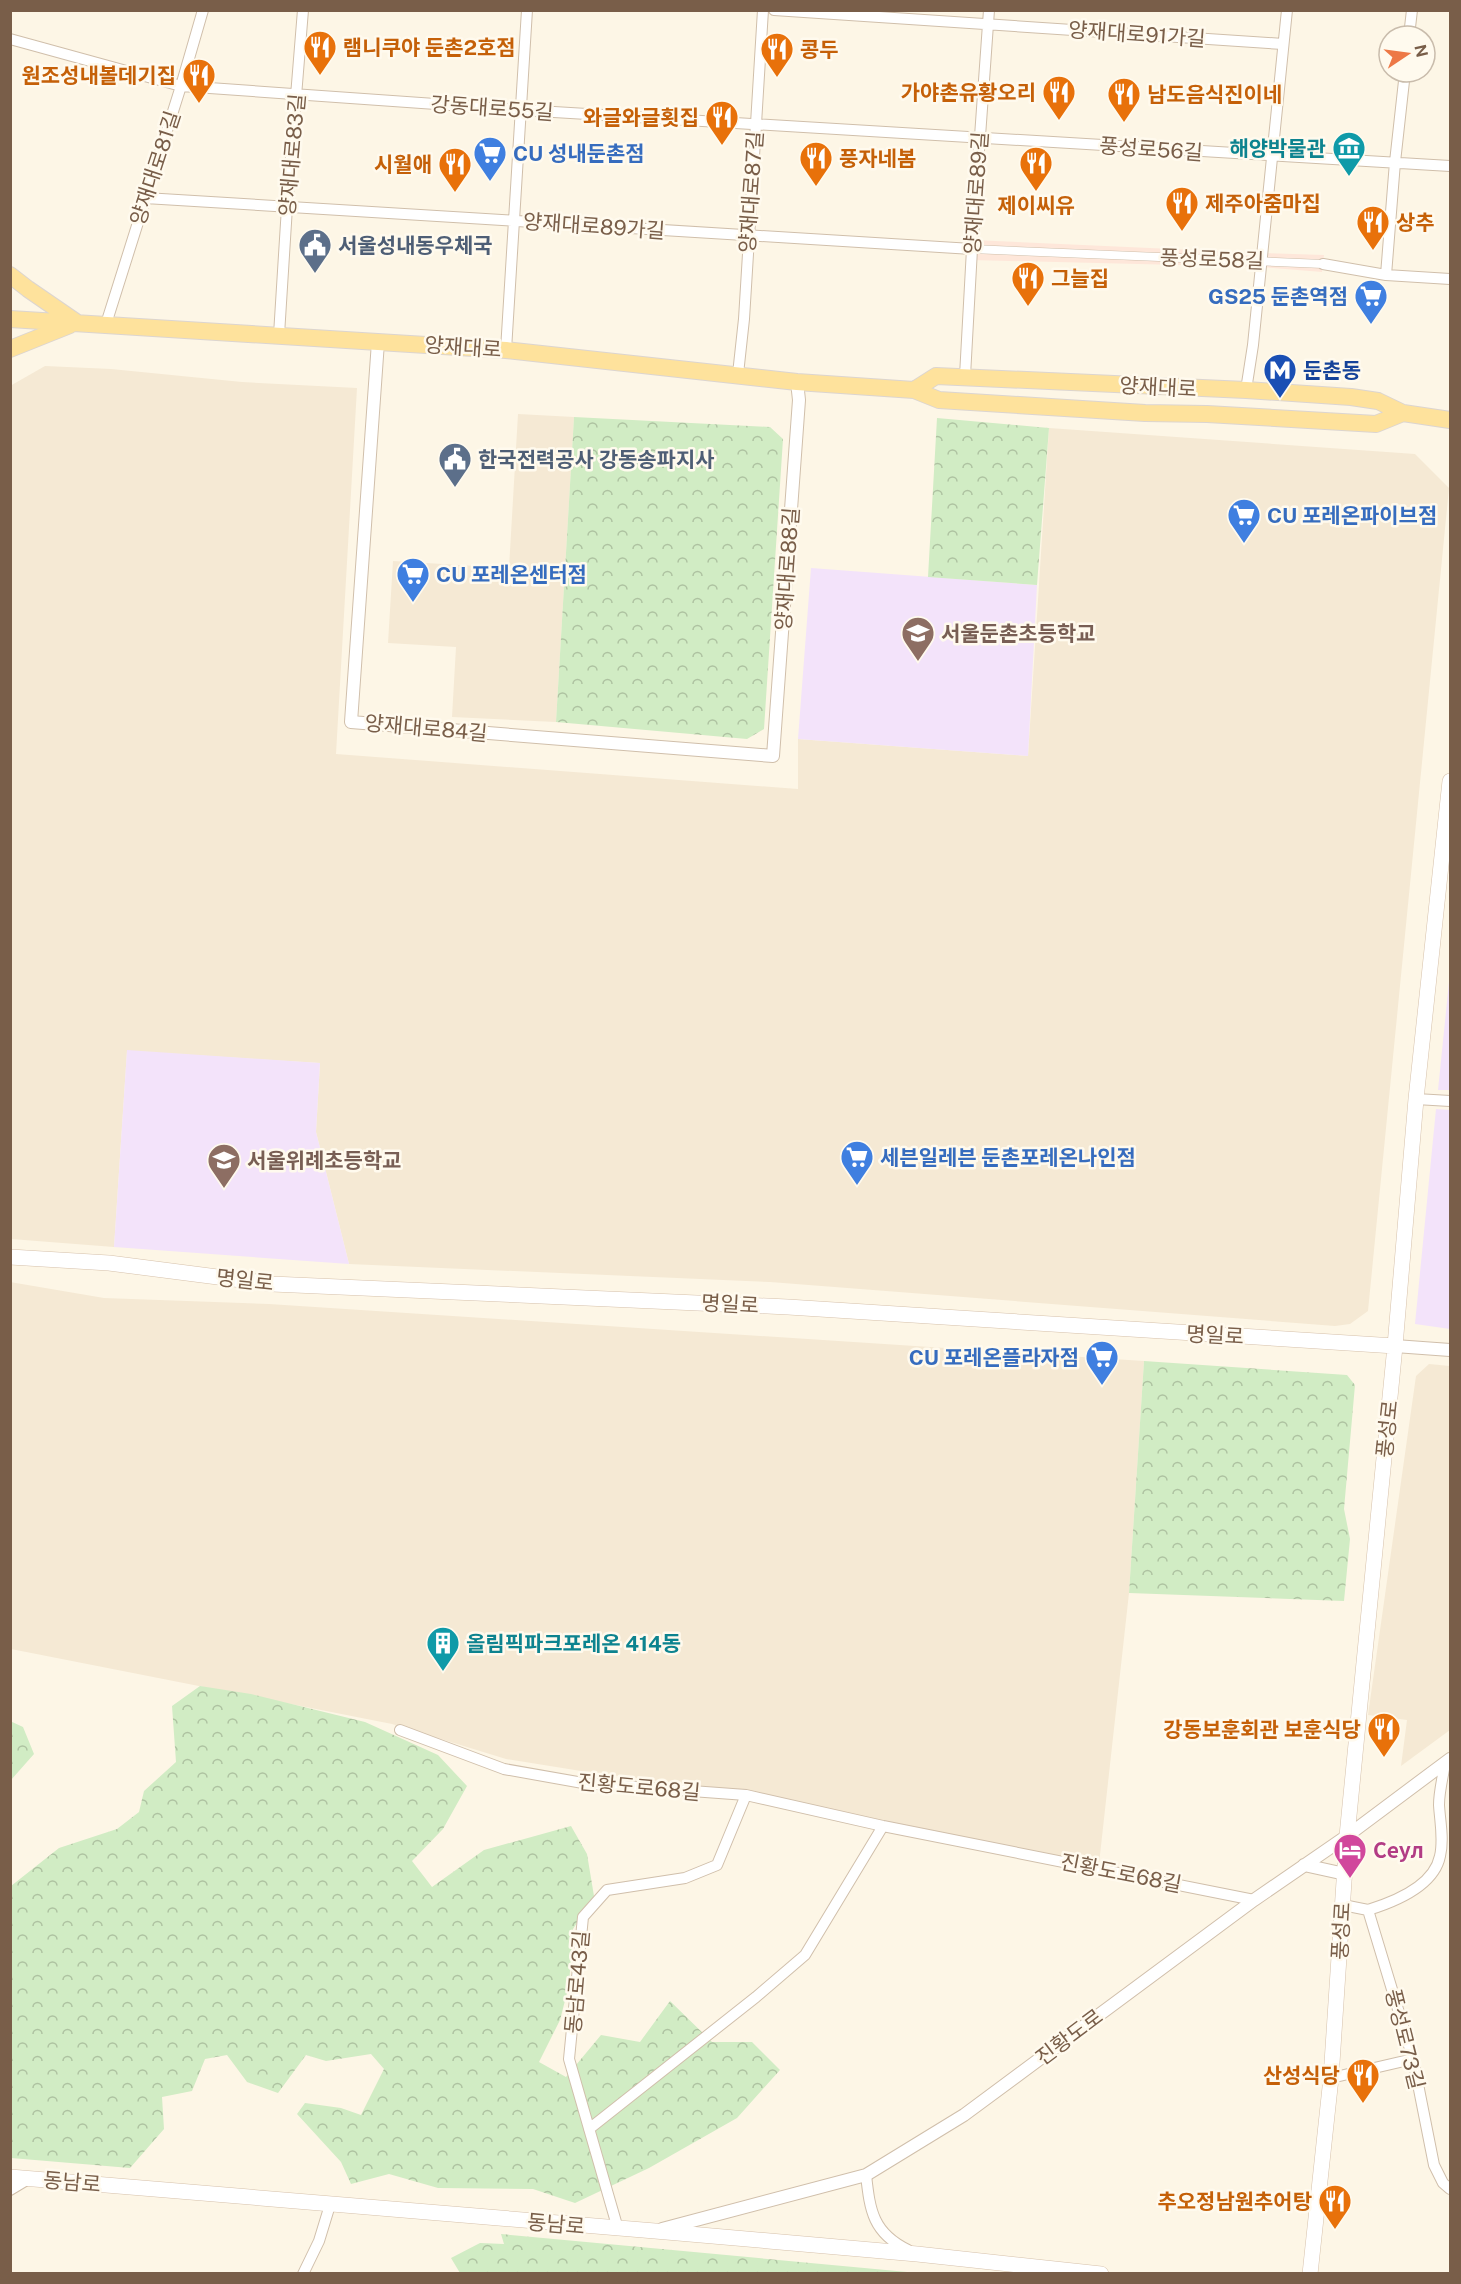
<svg xmlns="http://www.w3.org/2000/svg" width="1461" height="2284" viewBox="0 0 1461 2284" font-family="'Public Sans','Noto Sans KR',sans-serif">
  <style>
    .residential { fill: #f5e9d4 }
    .commercial { fill: #fee7da }
    .education { fill: #f3e3fa }
    .forest { fill: url(#forest-crowns) }
    .lines { fill: none; stroke-linecap: round; stroke-linejoin: round }
    .pedestrian-casing { stroke: #d0bfab; stroke-width: 9 }
    .minor-casing { stroke: #d0bfab; stroke-width: 12 }
    .tertiary-casing { stroke: #d0bfab; stroke-width: 14 }
    .secondary-casing { stroke: #d6c1ab; stroke-width: 16 }
    .primary-casing { stroke: #dcd5d0; stroke-width: 18 }
    .pedestrian { stroke: #fff; stroke-width: 8 }
    .minor { stroke: #fff; stroke-width: 10 }
    .tertiary { stroke: #fff; stroke-width: 12 }
    .secondary { stroke: #fff; stroke-width: 15 }
    .primary { stroke: #fee29c; stroke-width: 16 }
    .labels { text-anchor: middle; dominant-baseline: central; stroke-width: 5; stroke-linejoin: round; paint-order: stroke }
    .street-label { font-size: 21px; fill: #795e49; stroke: #fffaee }
    .food-label { font-size: 21px; font-weight: bold; fill: #c56008; stroke: #fffaee; text-anchor: start }
    .culture-label { font-size: 21px; font-weight: bold; fill: #0d838f; stroke: #fffaee; text-anchor: end }
    .shop-label { font-size: 21px; font-weight: bold; fill: #366cbe; stroke: #fffaee; text-anchor: start }
    .service-label { font-size: 21px; font-weight: bold; fill: #4e5e75; stroke: #fffaee; text-anchor: start }
    .transit-label { font-size: 21px; font-weight: bold; fill: #164399; stroke: #fffaee; text-anchor: start }
    .education-label { font-size: 21px; font-weight: bold; fill: #785e54; stroke: #fffaee; text-anchor: start }
    .hotel-label { font-size: 21px; font-weight: bold; fill: #b23c85; stroke: #fffaee; text-anchor: start }
  </style>
  <defs>
    <pattern id="forest-crowns" width="20" height="18" patternUnits="userSpaceOnUse" patternTransform="scale(1.5)"><rect width="20" height="18" fill="#d1ecc4"/><path d="M2 6a3 3 0 1 1 6 0M12 15a3 3 0 1 1 6 0" fill="none" stroke="#aec2a1"/></pattern>
  </defs>
  <rect width="100%" height="100%" fill="#fdf6e6"/>
  <path class="residential" d="M45 366 111 369 242 382 357 388 336 754 798 789V739L1028 756 1049 428 1415 454 1449 488 1368 1311 1350 1324 1335 1326 770 1282 349 1264 316 1132 320 1063 127 1051 114 1247 11 1239 10 386Z
    M518 414 574 417 556 722 452 717 456 647 388 643 393 561 509 568Z
    M10 1282 104 1298 269 1304 1144 1361 1129 1593 1099 1864 874 1821 744 1792 581 1771 506 1759 392 1724 11 1649Z
    M1429 1364 1450 1366V1730L1401 1766 1407 1720 1368 1715 1416 1376Z"/>
  <path class="commercial" d="M973 240 1261 253 1324 255 1322 272 1260 267 971 260Z"/>
  <path class="education" d="M811 568 1037 585 1028 756 798 739Z
    M1450 972V1090H1438Z
    M127 1050 320 1063 316 1132 349 1264 114 1247Z
    M1436 1109 1450 1110V1329L1415 1324Z"/>
  <path class="forest" d="M574 417 770 427 783 439 764 729 747 739 556 722Z
    M937 418 1049 428 1037 585 928 577Z
    M1144 1361 1347 1375 1355 1385 1344 1509 1350 1539 1344 1601 1129 1593Z
    M200 1686 251 1694 365 1722 438 1755 467 1786 443 1829 412 1861 432 1887 484 1850 571 1826 587 1854 594 1896 573 1929 569 1985 560 2020 539 2062 566 2077 601 2035 640 2042 670 2001 712 2042H752L780 2070 737 2118 649 2168 575 2203 533 2189 438 2188 389 2174 351 2184 341 2162 297 2114 305 2103 341 2108 361 2115 384 2069 371 2054 326 2061 306 2055 278 2093 247 2082 227 2055 205 2059 192 2091 162 2097 164 2129 130 2168 11 2158V1886L59 1848 117 1829 139 1812 144 1791 176 1762 172 1706Z
    M10 1721 23 1727 34 1754 11 1780Z
    M501 2234 918 2273H922H460L451 2258 480 2243 504 2244Z"/>
  <g class="lines">
    <defs>
      <path id="pedestrian" d="M972 249 1323 264"/>
      <path id="minor" d="M774 10 1283 44
        M1409 36 1412 10
        M10 39 181 86 521 110 1450 166
        M145 198 972 249
        M1323 264 1386 275 1450 279
        M1386 275 1395 162 1405 72
        M106 324 181 86 203 10
        M279 335 287 207 303 10
        M506 350 527 10
        M738 374 744 319 763 10
        M965 376 972 249 989 10
        M1246 390 1253 345 1287 10
        M1416 1099 1450 1101
        M400 1730 504 1769 583 1783 746 1795 883 1826 1254 1900
        M1343 1905 1368 1910 1413 2059 1434 2165 1443 2183 1450 2189
        M1368 1910C1394 1902 1434 1886 1440 1856 1444 1839 1440 1822 1439 1805 1439 1791 1443 1777 1445 1763
        M1331 2078 1413 2059
        M589 2129 756 1997 805 1955 883 1826
        M866 2175C870 2211 873 2233 908 2250
        M10 2190 30 2178
        M618 2229 569 2059 583 1917 607 1890 685 1878 717 1865 746 1795
        M303 2274 319 2241 330 2205"/>
      <path id="tertiary" d="M378 342 351 722 773 756 799 400 797 382
        M1395 1346 1450 1350
        M1304 1865 1345 1874
        M662 2229 866 2175 964 2115 1254 1900 1347 1836 1450 1759"/>
      <path id="secondary" d="M10 1257 109 1263 272 1284 788 1307 1395 1346
        M10 2177 655 2231 917 2254 1101 2274
        M1310 2274 1331 2078 1347 1836 1395 1346 1416 1099 1450 781"/>
      <path id="primary" d="M10 275 28 289 76 322
        M10 319 506 350 797 382 914 390 939 400 1145 413 1207 414 1376 424 1403 413
        M10 349 70 325
        M914 390 936 376 1246 390 1351 397 1378 401 1403 413 1450 420"/>
    </defs>
    <use href="#pedestrian" class="pedestrian-casing"/>
    <use href="#minor" class="minor-casing"/>
    <use href="#tertiary" class="tertiary-casing"/>
    <use href="#secondary" class="secondary-casing"/>
    <use href="#primary" class="primary-casing"/>
    <use href="#pedestrian" class="pedestrian"/>
    <use href="#minor" class="minor"/>
    <use href="#tertiary" class="tertiary"/>
    <use href="#secondary" class="secondary"/>
    <use href="#primary" class="primary"/>
  </g>
  <defs>
    <symbol id="restaurant-pin" viewBox="-11 -11 22 30"><path d="M0 17L-7.5 6A9.5 9.5 0 1 1 7.5 6Z" fill="#e8710a" stroke="#fffaee"/><path d="M-5-6h1v4h1v-4h1v4h1v-4h1v5L-1.5 .5V6h-2V.5L-5-1ZM5-6V6H3V1.5H1.5Q1.5-4 5-6Z" fill="#fff"/></symbol>
    <symbol id="museum-pin" viewBox="-11 -11 22 30"><path d="M0 17L-7.5 6A9.5 9.5 0 1 1 7.5 6Z" fill="#0f9aa8" stroke="#fffaee"/><path d="M0-6L6-3V-2H-6V-3ZM-5-1h2V3h-2ZM-1-1h2V3h-2ZM3-1h2V3H3ZM-6 4H6V6H-6Z" fill="#fff"/></symbol>
    <symbol id="supermarket-pin" viewBox="-11 -11 22 30"><path d="M0 17L-7.5 6A9.5 9.5 0 1 1 7.5 6Z" fill="#3f7fe0" stroke="#fffaee"/><path d="M-6-5.5h2.5l.6 2H6L4.5 2H-2.5L-4.4-4H-6ZM-1.5 3.2a1.3 1.3 0 1 0 .1 0ZM3 3.2a1.3 1.3 0 1 0 .1 0Z" fill="#fff"/></symbol>
    <symbol id="civic-pin" viewBox="-11 -11 22 30"><path d="M0 17L-7.5 6A9.5 9.5 0 1 1 7.5 6Z" fill="#5c6f8a" stroke="#fffaee"/><path d="M-.6-6.5H3V-4.5H.6V-3L4-1V1h2V6H-6V1h2V-1L-.6-3ZM-1.2 2.5V6h2.4V2.5Z" fill="#fff"/></symbol>
    <symbol id="metro-pin" viewBox="-11 -11 22 30"><path d="M0 17L-7.5 6A9.5 9.5 0 1 1 7.5 6Z" fill="#1a4fb4" stroke="#fffaee"/><path d="M-5.5 5V-5H-3L0 0L3-5H5.5V5H3V-.5L0 4L-3-.5V5Z" fill="#fff"/></symbol>
    <symbol id="school-pin" viewBox="-11 -11 22 30"><path d="M0 17L-7.5 6A9.5 9.5 0 1 1 7.5 6Z" fill="#8d6e63" stroke="#fffaee"/><path d="M0-5L7-2L0 1L-7-2ZM-4 1L0 2.5L4 1V4Q0 6-4 4Z" fill="#fff"/></symbol>
    <symbol id="building-pin" viewBox="-11 -11 22 30"><path d="M0 17L-7.5 6A9.5 9.5 0 1 1 7.5 6Z" fill="#0f9aa8" stroke="#fffaee"/><path d="M-4-6H4V6H1V3H-1V6H-4ZM-2.5-4.3h1.7v1.8h-1.7ZM.8-4.3h1.7v1.8H.8ZM-2.5-1h1.7V.8h-1.7ZM.8-1h1.7V.8H.8Z" fill="#fff"/></symbol>
    <symbol id="hotel-pin" viewBox="-11 -11 22 30"><path d="M0 17L-7.5 6A9.5 9.5 0 1 1 7.5 6Z" fill="#d1479c" stroke="#fffaee"/><path d="M-6-4.5h1.5V1H6V5H4.5V3h-9V5H-6ZM-4 0a1.8 1.8 0 1 1 3.6 0ZM.5 0V-2.5h3Q6-2.5 6 0Z" fill="#fff"/></symbol>
  </defs>
  <g fill-rule="evenodd">
    <use href="#restaurant-pin" x="301" y="28" width="38" height="52"/>
    <use href="#restaurant-pin" x="758" y="30" width="38" height="52"/>
    <use href="#restaurant-pin" x="180" y="56" width="38" height="52"/>
    <use href="#restaurant-pin" x="1040" y="73" width="38" height="52"/>
    <use href="#restaurant-pin" x="1105" y="75" width="38" height="52"/>
    <use href="#restaurant-pin" x="703" y="98" width="38" height="52"/>
    <use href="#museum-pin" x="1330" y="129" width="38" height="52"/>
    <use href="#supermarket-pin" x="471" y="134" width="38" height="52"/>
    <use href="#restaurant-pin" x="797" y="139" width="38" height="52"/>
    <use href="#restaurant-pin" x="1017" y="144" width="38" height="52"/>
    <use href="#restaurant-pin" x="436" y="145" width="38" height="52"/>
    <use href="#restaurant-pin" x="1163" y="184" width="38" height="52"/>
    <use href="#restaurant-pin" x="1354" y="203" width="38" height="52"/>
    <use href="#civic-pin" x="296" y="226" width="38" height="52"/>
    <use href="#restaurant-pin" x="1009" y="259" width="38" height="52"/>
    <use href="#supermarket-pin" x="1352" y="277" width="38" height="52"/>
    <use href="#metro-pin" x="1261" y="351" width="38" height="52"/>
    <use href="#civic-pin" x="436" y="440" width="38" height="52"/>
    <use href="#supermarket-pin" x="1225" y="496" width="38" height="52"/>
    <use href="#supermarket-pin" x="394" y="555" width="38" height="52"/>
    <use href="#school-pin" x="899" y="614" width="38" height="52"/>
    <use href="#supermarket-pin" x="838" y="1138" width="38" height="52"/>
    <use href="#school-pin" x="205" y="1141" width="38" height="52"/>
    <use href="#supermarket-pin" x="1083" y="1338" width="38" height="52"/>
    <use href="#building-pin" x="424" y="1624" width="38" height="52"/>
    <use href="#restaurant-pin" x="1365" y="1710" width="38" height="52"/>
    <use href="#hotel-pin" x="1331" y="1831" width="38" height="52"/>
    <use href="#restaurant-pin" x="1344" y="2056" width="38" height="52"/>
    <use href="#restaurant-pin" x="1316" y="2182" width="38" height="52"/>
  </g>
  <g class="labels">
    <g class="street-label">
      <text transform="translate(1137 34) rotate(4)">양재대로91가길</text>
      <text transform="translate(492 108) rotate(4)">강동대로55길</text>
      <text transform="translate(1151 149) rotate(4)">풍성로56길</text>
      <text transform="translate(292 155) rotate(-85)">양재대로83길</text>
      <text transform="translate(155 168) rotate(-72)">양재대로81길</text>
      <text transform="translate(751 192) rotate(-86)">양재대로87길</text>
      <text transform="translate(976 193) rotate(-86)">양재대로89길</text>
      <text transform="translate(594 226) rotate(4)">양재대로89가길</text>
      <text transform="translate(1212 259) rotate(2)">풍성로58길</text>
      <text transform="translate(463 347) rotate(4)">양재대로</text>
      <text transform="translate(1158 387) rotate(3)">양재대로</text>
      <text transform="translate(787 569) rotate(-86)">양재대로88길</text>
      <text transform="translate(426 728) rotate(5)">양재대로84길</text>
      <text transform="translate(245 1280) rotate(6)">명일로</text>
      <text transform="translate(730 1304) rotate(3)">명일로</text>
      <text transform="translate(1215 1335) rotate(3)">명일로</text>
      <text transform="translate(1387 1429) rotate(-84)">풍성로</text>
      <text transform="translate(639 1787) rotate(5)">진황도로68길</text>
      <text transform="translate(1121 1873) rotate(11)">진황도로68길</text>
      <text transform="translate(1341 1931) rotate(-87)">풍성로</text>
      <text transform="translate(577 1982) rotate(-85)">동남로43길</text>
      <text transform="translate(1069 2037) rotate(-37)">진황도로</text>
      <text transform="translate(1405 2039) rotate(76)">풍성로73길</text>
      <text transform="translate(72 2182) rotate(5)">동남로</text>
      <text transform="translate(556 2224) rotate(5)">동남로</text>
    </g>
    <g class="food-label">
      <text x="343" y="47">램니쿠야 둔촌2호점</text>
      <text x="800" y="49">콩두</text>
      <text x="176" y="75" text-anchor="end">원조성내볼데기집</text>
      <text x="1036" y="92" text-anchor="end">가야촌유황오리</text>
      <text x="1147" y="94">남도음식진이네</text>
      <text x="699" y="117" text-anchor="end">와글와글횟집</text>
      <text x="839" y="158">풍자네봄</text>
      <text x="432" y="164" text-anchor="end">시월애</text>
      <text x="1205" y="203">제주아줌마집</text>
      <text x="1036" y="205" text-anchor="middle">제이씨유</text>
      <text x="1396" y="222">상추</text>
      <text x="1051" y="278">그늘집</text>
      <text x="1361" y="1729" text-anchor="end">강동보훈회관 보훈식당</text>
      <text x="1340" y="2075" text-anchor="end">산성식당</text>
      <text x="1312" y="2201" text-anchor="end">추오정남원추어탕</text>
    </g>
    <g class="culture-label">
      <text x="1326" y="148">해양박물관</text>
      <text x="466" y="1643" text-anchor="start">올림픽파크포레온 414동</text>
    </g>
    <g class="shop-label">
      <text x="513" y="153">CU 성내둔촌점</text>
      <text x="1348" y="296" text-anchor="end">GS25 둔촌역점</text>
      <text x="1267" y="515">CU 포레온파이브점</text>
      <text x="436" y="574">CU 포레온센터점</text>
      <text x="880" y="1157">세븐일레븐 둔촌포레온나인점</text>
      <text x="1079" y="1357" text-anchor="end">CU 포레온플라자점</text>
    </g>
    <g class="service-label">
      <text x="338" y="245">서울성내동우체국</text>
      <text x="478" y="459">한국전력공사 강동송파지사</text>
    </g>
    <g class="transit-label">
      <text x="1303" y="370">둔촌동</text>
    </g>
    <g class="education-label">
      <text x="941" y="633">서울둔촌초등학교</text>
      <text x="247" y="1160">서울위례초등학교</text>
    </g>
    <g class="hotel-label">
      <text x="1373" y="1850">Сеул</text>
    </g>
  </g>
  <rect width="1461" height="2284" fill="none" stroke="#795e49" stroke-width="24"/>
  <g transform="translate(1407 54) rotate(77)"><circle r="28" fill="#fffaee" stroke="#c9bcac" stroke-width="1.5"/>
  <path d="M0-4.5L10 22L0 15L-10 22Z" fill="#ed7846"/>
  <text y="-9" font-size="16" font-weight="bold" text-anchor="middle" fill="#795e49">N</text>
  </g>
</svg>
